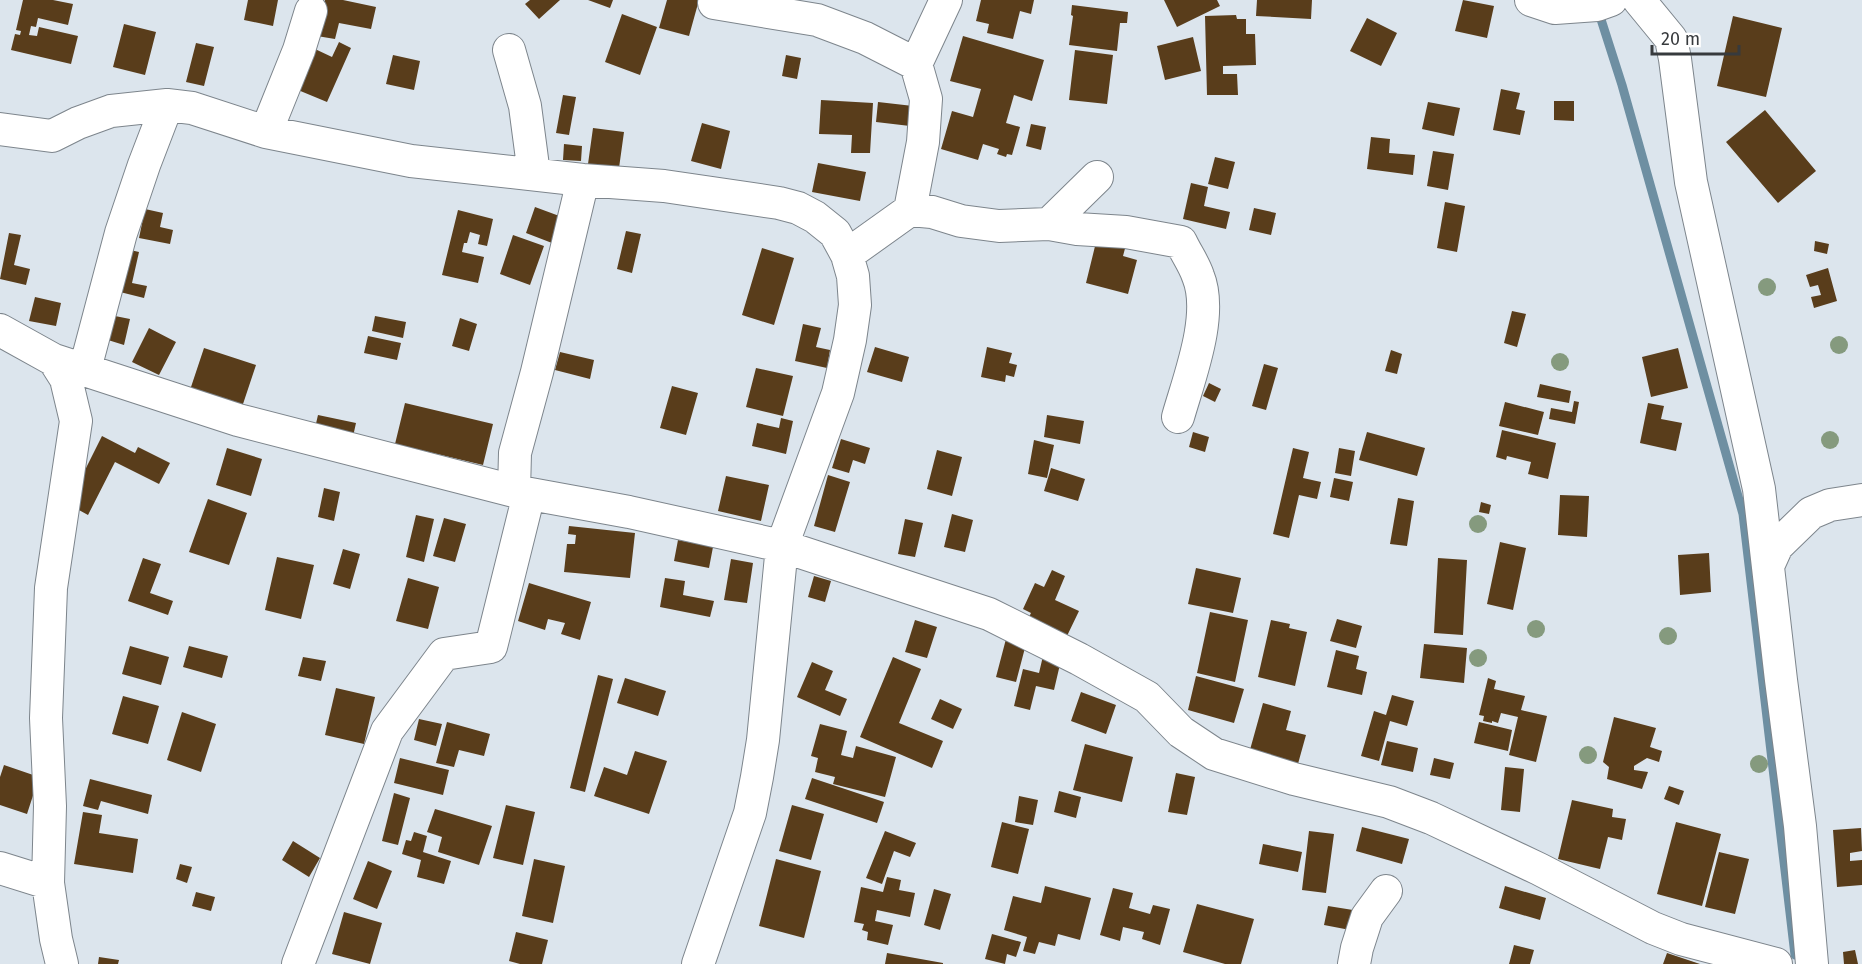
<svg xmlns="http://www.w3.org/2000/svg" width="1862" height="964" viewBox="0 0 1862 964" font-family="'Fira Sans',sans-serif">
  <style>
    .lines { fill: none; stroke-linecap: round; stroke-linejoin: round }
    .stream { stroke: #6e8fa2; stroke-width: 9 }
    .building { fill: #593d1b }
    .street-casing { stroke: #7d858c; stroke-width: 34 }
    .street { stroke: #fff; stroke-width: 32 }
    .tree { fill: #859a7e }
  </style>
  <rect width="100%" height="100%" fill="#dce5ed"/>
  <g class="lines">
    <path class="stream" d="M1598 10 1622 85 1743 514 1795 955"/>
  </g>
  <path class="building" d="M23 0H53L73 4 68 25 38 18 36 27 31 26 29 35 37 36 39 27 78 36 71 64 11 50 15 34 20 35 21 31 16 30Z
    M248 0H278L273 26 244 20Z
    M325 0H343L376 7 371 29 339 23 335 39 317 36Z
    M530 0H560L539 19 525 4Z
    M588 0H613L610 8Z
    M667 0H699L689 36 659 28Z
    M981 0H1034L1031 14 1020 11 1013 39 987 33 989 24 976 21Z
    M1164 0H1217L1220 6 1177 27Z
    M1257 0H1312L1311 19 1256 16Z
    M1463 0 1494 6 1487 38 1455 31Z
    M1072 5 1128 12 1127 23H1120L1117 51 1069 45 1073 16 1071 15Z
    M622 14 657 27 640 75 605 62Z
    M1236 15 1237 19H1246V34H1255L1256 65 1223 66V74H1237L1238 95H1207L1205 16Z
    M1733 16 1782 28 1766 97 1717 86Z
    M1367 18 1397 33 1381 66 1350 51Z
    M124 24 156 32 145 75 113 67Z
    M963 36 1044 60 1032 101 1014 95 1006 123 1020 127 1012 155 1007 154 1006 157 997 154 999 149 983 144 978 160 941 149 952 111 973 117 981 89 950 81Z
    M1193 37 1201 71 1165 80 1157 46Z
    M339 42 351 48 327 102 298 90 315 49 332 57Z
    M196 43 214 47 204 86 186 82Z
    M1075 50 1113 55 1107 104 1069 100Z
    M393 55 420 61 414 90 386 84Z
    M786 55 801 58 797 79 782 76Z
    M1501 89 1520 93 1516 109 1525 111 1520 135 1493 130Z
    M563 95 576 97 569 135 556 133Z
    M821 100 873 103 870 153H851L852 135 819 134Z
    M1554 101H1574V121L1554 120Z
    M878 102 913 106 910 126 876 122Z
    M1428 102 1460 108 1454 136 1422 129Z
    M1765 110 1816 171 1778 203 1726 142Z
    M702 123 730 131 721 169 691 161Z
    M1031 124 1046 127 1041 150 1026 146Z
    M593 128 624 132 619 168 588 164Z
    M1371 137 1390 139 1389 153 1415 155 1413 175 1367 169Z
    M564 144 582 146 581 161 563 160Z
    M1433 151 1454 154 1448 190 1427 186Z
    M1215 157 1235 162 1228 189 1208 184Z
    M818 163 866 172 860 201 812 192Z
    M1191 183 1208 187 1204 206 1230 212 1226 229 1183 219Z
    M1445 202 1465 206 1457 252 1437 248Z
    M535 207 562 217 552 243 526 233Z
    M1254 208 1276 213 1271 235 1249 230Z
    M145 209 163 213 160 227 173 230 170 244 139 238Z
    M458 210 493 219 487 246 478 244 480 235 470 232 467 243H464L462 252 484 257 478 283 442 275Z
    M626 231 641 234 632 273 617 269Z
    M9 233 21 235 14 265 30 269 26 285 0 279Z
    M1098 234 1127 241 1123 256 1137 260 1128 294 1086 283Z
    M513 235 544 246 530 285 500 274Z
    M1815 241 1829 244 1827 254 1814 251Z
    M762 248 794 258 774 325 742 315Z
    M126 249 139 252 132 283 147 286 144 298 116 291Z
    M1828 268 1837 301 1814 308 1811 297 1821 295 1818 285 1810 287 1806 275Z
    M35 297 61 303 56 326 29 321Z
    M1512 311 1526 314 1517 347 1504 343Z
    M115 316 130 319 124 345 108 340Z
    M375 316 406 322 403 338 372 331Z
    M460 318 477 324 469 351 452 346Z
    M803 324 821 328 816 347 830 350 827 368 795 361Z
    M149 328 176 342 159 375 132 362Z
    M368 336 401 343 397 360 364 353Z
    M875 347 909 357 902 382 867 372Z
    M987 347 1012 353 1009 363 1017 365 1014 377 1006 375 1005 382 981 377Z
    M204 348 256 365 242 407 190 390Z
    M1678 348 1688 388 1651 397 1642 357Z
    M1391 350 1402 354 1397 374 1385 371Z
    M560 352 594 360 590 379 555 370Z
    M1264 364 1278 368 1266 410 1252 406Z
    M756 368 793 376 783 416 746 407Z
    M1209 383 1221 389 1215 402 1203 396Z
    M1540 384 1571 391 1569 403 1537 397Z
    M672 386 698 393 686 435 660 428Z
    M1574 401 1579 402 1575 424 1549 419 1551 408 1572 412Z
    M1505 402 1544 412 1538 435 1499 426Z
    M405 403 493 424 483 465 395 444Z
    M1648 403 1664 406 1661 419 1682 423 1676 451 1640 443Z
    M318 415 356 423 352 441 314 432Z
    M1047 415 1084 421 1080 444 1044 437Z
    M781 418 793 421 786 454 752 446 757 423 779 428Z
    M1502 430 1556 443 1548 479 1528 474 1531 462 1507 456 1506 460 1496 457Z
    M1193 432 1209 437 1205 452 1189 447Z
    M1367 432 1425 448 1417 476 1359 460Z
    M102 436 135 453 138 447 170 463 159 484 115 462 88 515 68 504Z
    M841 439 870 448 865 464 853 460 849 473 832 468Z
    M1034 440 1054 445 1047 478 1028 474Z
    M227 448 262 459 251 496 216 485Z
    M1293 448 1309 452 1303 478 1321 482 1317 499 1299 495 1289 538 1273 534Z
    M1339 448 1355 451 1351 476 1335 473Z
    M937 450 962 457 952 496 927 489Z
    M1051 468 1085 479 1078 501 1044 491Z
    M828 475 850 482 835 532 814 526Z
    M726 476 769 485 761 521 718 511Z
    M1334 478 1353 482 1349 501 1330 497Z
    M324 488 340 492 334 521 318 517Z
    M1560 495 1589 496 1587 537 1558 535Z
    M1398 498 1414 501 1407 546 1390 544Z
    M208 499 247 513 229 565 189 552Z
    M1481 502 1491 505 1489 514 1479 512Z
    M952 514 973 520 965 552 944 547Z
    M416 515 434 519 424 562 406 557Z
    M444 518 466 524 455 562 433 556Z
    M905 519 923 523 915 557 898 554Z
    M569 526 635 533 630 578 564 572 567 544H575L576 535 568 534Z
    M678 540 713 547 709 568 674 561Z
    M1500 542 1526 548 1513 610 1487 604Z
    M343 549 360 554 350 589 333 584Z
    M1709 553 1711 592 1680 595 1678 555Z
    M277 557 314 565 301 619 265 610Z
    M143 558 161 564 150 593 173 601 168 615 128 601Z
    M1438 558 1467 560 1463 635 1434 633Z
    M731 559 753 563 747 603 724 600Z
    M1196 568 1241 578 1233 613 1188 604Z
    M1052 570 1065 576 1055 600 1079 611 1066 638 1027 621 1031 613 1023 609 1035 583 1044 587Z
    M814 576 831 581 825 602 808 597Z
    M408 578 439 587 428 629 396 621Z
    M665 578 685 581 683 595 714 601 710 617 660 607Z
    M529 583 591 602 580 640 561 634 565 623 548 619 545 630 518 621Z
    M1210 612 1248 620 1235 682 1197 673Z
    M1337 619 1362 626 1356 648 1330 641Z
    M915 620 937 627 927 658 905 652Z
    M1271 620 1290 624 1289 628 1307 632 1295 686 1258 677Z
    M1006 639 1026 644 1016 682 996 677Z
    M1424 644 1467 648 1464 683 1420 678Z
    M130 646 169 657 161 685 122 674Z
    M189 646 228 656 222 678 183 667Z
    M1336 650 1359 656 1356 669 1367 672 1362 695 1327 687Z
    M1043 656 1061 660 1054 690 1036 686 1030 710 1014 706 1023 669 1039 673Z
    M303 657 326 661 321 681 298 676Z
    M893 657 921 669 899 723 943 741 932 768 860 737Z
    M812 662 833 671 825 690 847 699 840 716 797 697Z
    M598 675 613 679 585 792 570 788Z
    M1196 676 1244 689 1234 723 1188 710Z
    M625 678 666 691 658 716 617 703Z
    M1488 678 1496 681 1494 689 1525 696 1521 710 1547 716 1536 762 1509 755 1518 717 1501 713 1498 723 1492 721V723L1483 721 1484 716 1479 715Z
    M336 688 375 697 364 744 325 735Z
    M1081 692 1116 705 1106 734 1071 721Z
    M1392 695 1414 701 1407 726 1390 721 1379 761 1361 756 1374 711 1386 715Z
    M123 696 159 706 148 744 112 734Z
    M940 699 962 709 953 729 931 719Z
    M1263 703 1291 711 1286 730 1306 735 1296 771 1248 757Z
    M182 712 216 724 201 772 167 760Z
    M1614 717 1656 728 1650 747 1662 751 1659 762 1647 758 1634 766V770L1648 772 1642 789 1607 779 1609 767 1603 762Z
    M419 719 442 724 436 746 414 740Z
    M447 722 490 734 484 756 459 750 454 767 436 763Z
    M1479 722 1512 730 1508 751 1474 743Z
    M820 724 847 731 841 755 853 758 856 746 896 757 885 797 833 784 835 777 815 772 818 758 811 756Z
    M1387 741 1418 748 1413 772 1381 765Z
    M1085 744 1133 757 1122 802 1073 790Z
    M635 751 667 761 649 814 594 796 604 767 627 775Z
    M400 758 449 770 443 795 394 783Z
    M1434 758 1454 763 1450 779 1430 775Z
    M4 765 39 777 27 814 0 805V777Z
    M1505 767 1524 769 1520 812 1501 810Z
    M1176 773 1195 777 1187 815 1168 812Z
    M812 778 884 802 877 823 805 799Z
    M90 779 152 795 148 814 101 801 98 810 83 806Z
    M1669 786 1684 791 1679 805 1664 799Z
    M1059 791 1081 797 1076 818 1054 812Z
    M394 793 410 798 398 845 382 841Z
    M1019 796 1038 800 1033 825 1015 822Z
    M1572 800 1613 809 1612 817 1626 819 1622 840 1608 837 1600 869 1558 859Z
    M506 805 535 812 523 865 493 858Z
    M792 805 824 814 811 860 779 851Z
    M435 809 492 826 479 865 438 852 442 837 427 832Z
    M83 812 102 815 99 833 138 839 133 873 74 864Z
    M1002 822 1029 829 1018 874 991 867Z
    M1676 822 1721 834 1702 906 1657 894Z
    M1362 827 1409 839 1402 864 1356 851Z
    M1861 828 1862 851 1850 853V861L1862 860V885L1837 887 1833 830Z
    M885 831 916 843 910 857 894 851 882 884 866 878Z
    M1309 831 1334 834 1326 893 1302 890Z
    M414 832 427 836 423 852 451 861 444 884 417 877 421 860 402 854 406 840 411 841Z
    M293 841 320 858 309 877 282 860Z
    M1263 844 1302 852 1298 872 1259 864Z
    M1719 852 1749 859 1735 914 1705 907Z
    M534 859 565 866 553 923 522 916Z
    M776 859 821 871 804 938 759 926Z
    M368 861 392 871 377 909 353 899Z
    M180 864 192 867 187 883 176 879Z
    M887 877 901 880 899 890 915 893 910 917 877 910 875 921 893 925 888 945 867 940 868 932 862 930 864 924 854 922 861 887 883 892Z
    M1045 886 1091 898 1080 940 1058 934 1055 946 1039 942 1035 954 1023 951 1027 937 1004 930 1013 896 1041 903Z
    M1505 886 1546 898 1540 920 1499 908Z
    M1113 888 1133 893 1129 908 1150 914 1153 905 1170 909 1160 945 1142 939 1144 932 1123 927 1120 941 1100 935Z
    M934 889 951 894 940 930 924 925Z
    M196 892 215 897 211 911 192 906Z
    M1197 904 1254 919 1241 964H1225L1183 952Z
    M1328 906 1353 910 1350 930 1324 925Z
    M344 912 382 923 370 964 332 954Z
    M516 932 548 940 542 964H520L509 961Z
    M992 934 1021 942 1016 957 1007 954 1005 964 985 959Z
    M1514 945 1534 950 1530 964H1509Z
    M1855 950 1858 964H1844L1843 952Z
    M887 953 943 963V964H885Z
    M1667 953 1700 964H1663Z
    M99 957 119 960 118 964H98Z"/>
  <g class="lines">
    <defs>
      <path id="street" d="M1531 0 1555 8 1597 5 1611 0
        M1639 0 1671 39 1675 59 1691 182 1759 489 1781 680 1800 826 1812 964
        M714 3 817 20 865 38 916 64 926 99 923 142 910 210
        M509 50 525 106 534 174
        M916 64 946 0
        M0 129 52 136 78 123 111 111 167 105 192 108 266 132 411 161 583 180 664 186 779 203 798 208 815 217 835 233 847 255 853 276 855 305 850 340 838 393 782 546 763 740 757 777 750 813 698 964
        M266 132 299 50 311 11
        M1049 224 1077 229 1126 232 1181 242C1186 253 1194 264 1198 276 1214 315 1189 378 1178 417
        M847 255 910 210 932 212 961 221 999 226 1049 224 1097 177
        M0 330 54 360 66 379 76 421 51 588 46 718 50 806 48 883 56 939 62 964
        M54 360 238 420 514 491 629 512 782 546 989 614 1079 659 1147 697 1181 732 1214 754 1294 779 1389 802 1431 818 1539 869 1653 928 1681 939 1776 964
        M85 369 121 233 144 165 167 105
        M514 491 515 453 537 372 583 180
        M1768 566 1777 546 1811 513 1830 505 1862 500
        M0 868 48 883
        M298 964 387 731 444 654 491 647 529 494
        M1354 964 1357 948 1367 917 1386 891"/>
    </defs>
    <use href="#street" class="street-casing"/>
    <use href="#street" class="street"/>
  </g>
  <g class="tree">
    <circle cx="1767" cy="287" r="9"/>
    <circle cx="1839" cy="345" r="9"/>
    <circle cx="1560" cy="362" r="9"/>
    <circle cx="1830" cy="440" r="9"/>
    <circle cx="1478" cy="524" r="9"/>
    <circle cx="1536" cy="629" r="9"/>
    <circle cx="1668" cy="636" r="9"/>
    <circle cx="1478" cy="658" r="9"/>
    <circle cx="1588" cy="755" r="9"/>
    <circle cx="1759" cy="764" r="9"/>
  </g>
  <path d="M1652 45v9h87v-9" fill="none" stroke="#373a3d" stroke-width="3"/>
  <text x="1661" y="45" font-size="18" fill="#373a3d" stroke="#ffffff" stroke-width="4.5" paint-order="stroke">20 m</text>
</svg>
